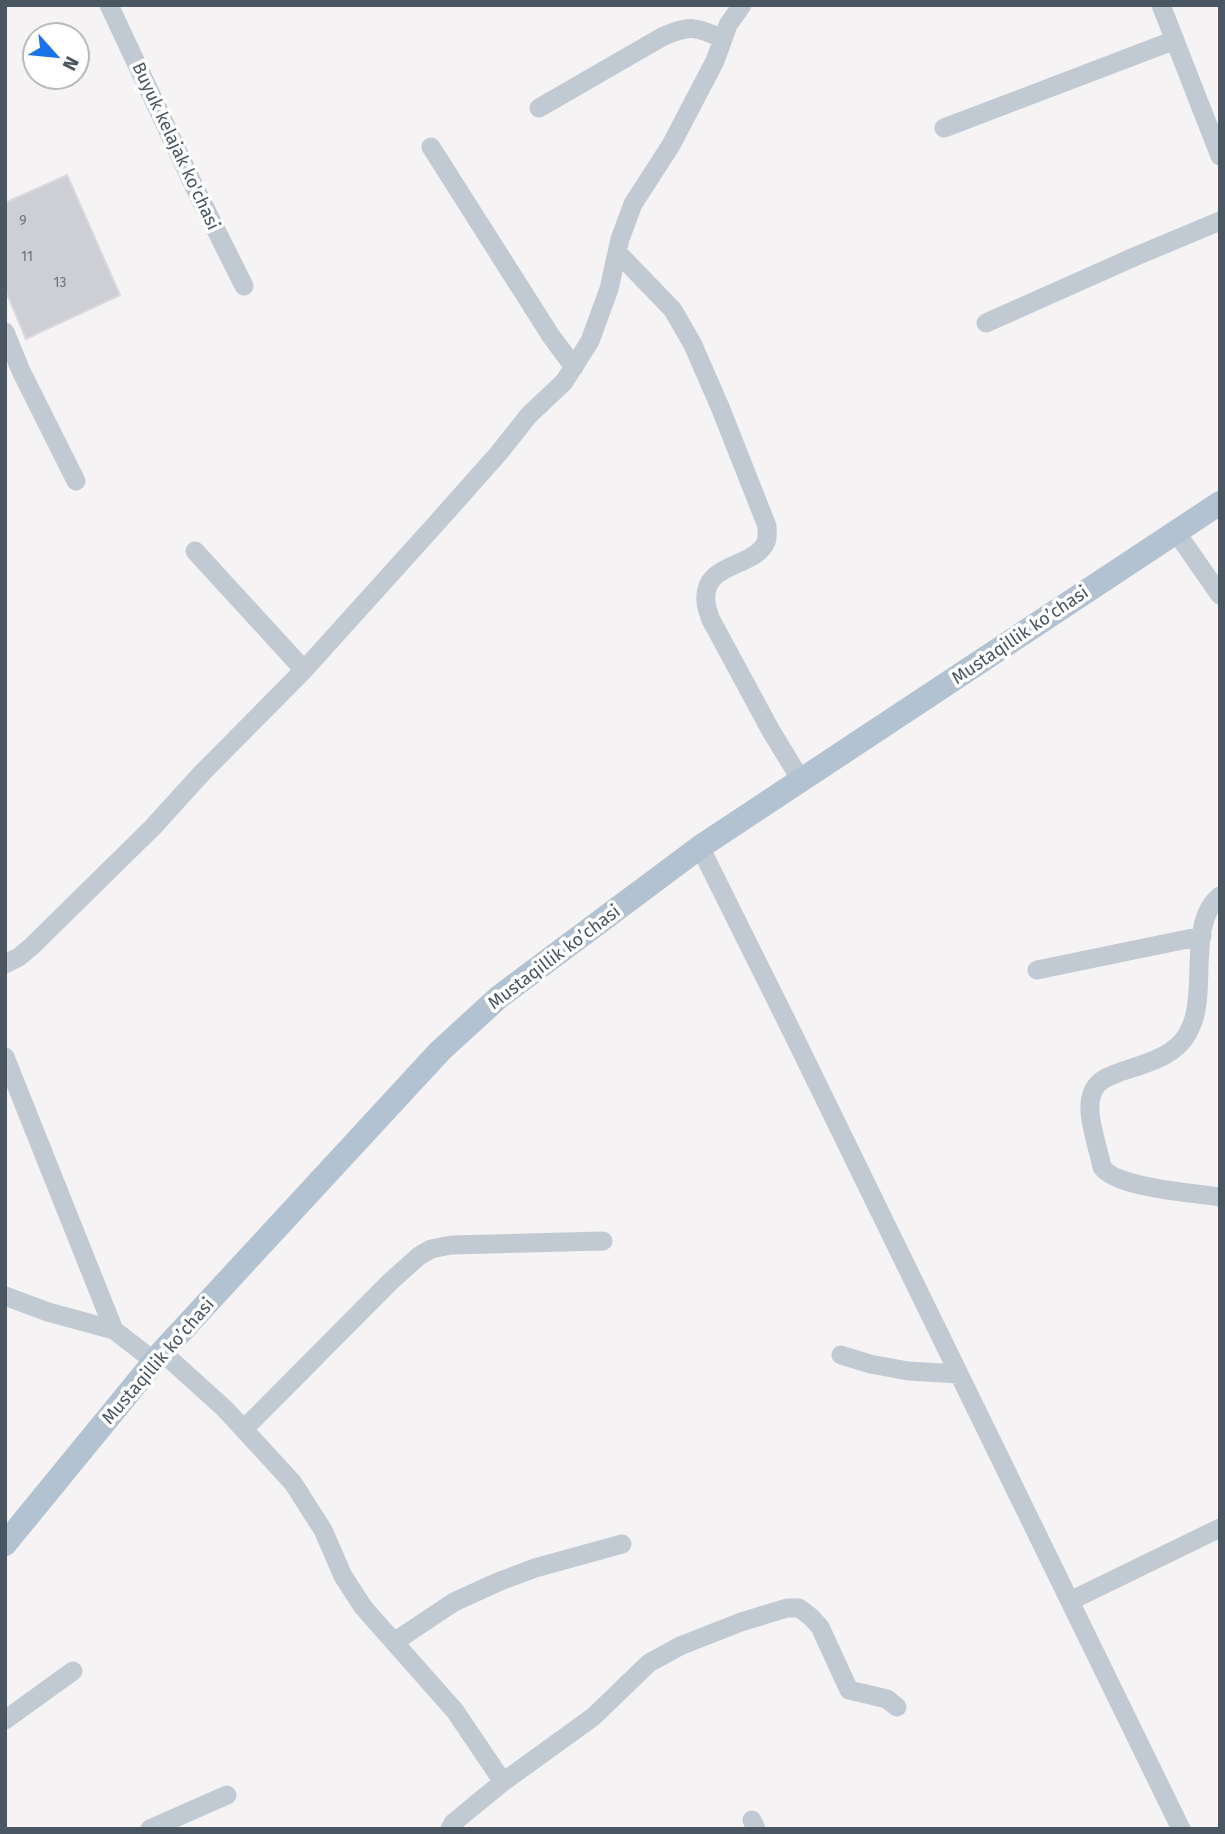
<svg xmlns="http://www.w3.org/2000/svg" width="1225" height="1834" viewBox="0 0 1225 1834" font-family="'Fira Sans',sans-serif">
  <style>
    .building { fill: #cdcfd5; stroke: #d7d9de; stroke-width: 2 }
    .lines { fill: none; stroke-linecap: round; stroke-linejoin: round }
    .minor { stroke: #c1cad2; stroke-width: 19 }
    .major { stroke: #b3c2d1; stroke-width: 24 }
    .labels { text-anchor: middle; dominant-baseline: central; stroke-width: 7; stroke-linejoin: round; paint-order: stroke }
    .number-label { font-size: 14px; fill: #6b747e }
    .street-label { font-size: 18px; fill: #4a5661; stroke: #fff }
  </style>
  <rect width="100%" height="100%" fill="#f5f3f3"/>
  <path class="building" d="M67 175 120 295 26 339 5 289V203Z"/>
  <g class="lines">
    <path class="minor" d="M109 5 193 184 244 286
      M1161 5 1220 156
      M539 108 662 37C688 25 697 26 722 39
      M944 128 1175 40
      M431 147 551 336 574 367
      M617 252 673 310 693 345 720 407 767 526C767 531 768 537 766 542 754 569 702 561 706 602 706 607 709 613 710 618L771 731 801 780
      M986 323 1134 257 1220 221
      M5 332 21 371 76 481
      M1176 532 1220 595
      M195 551 304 670
      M700 847 793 1034 1181 1829
      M1220 896C1189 921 1205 983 1194 1018 1193 1023 1190 1028 1188 1033 1175 1057 1144 1064 1120 1072 1113 1075 1102 1078 1097 1085 1092 1090 1089 1102 1090 1110 1090 1125 1099 1152 1102 1167 1116 1188 1194 1193 1220 1197
      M5 964 19 957 31 947 153 827 202 773 304 670 434 526 498 454 529 415 564 382 590 341 609 289 620 239 633 204 671 145 715 61 728 25 742 5
      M1037 970 1202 936
      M5 1057 114 1330
      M5 1296 48 1312 114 1330 154 1361
      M162 1352 225 1409 293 1483 323 1530 343 1576 363 1607 455 1711 503 1782
      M841 1355 870 1364 908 1371 959 1374
      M244 1429 390 1282 419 1256 431 1249 451 1245 603 1241
      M1070 1601 1220 1528
      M394 1642 454 1602 498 1582 535 1568 622 1544
      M5 1720 73 1671
      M752 1820 756 1829
      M150 1829 227 1795
      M450 1829 453 1823 503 1782 593 1717 649 1663 680 1646 741 1622 787 1608H799L811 1617 820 1627 849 1690 887 1699 897 1707"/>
    <path class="major" d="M5 1544 162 1352 440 1051 499 997 700 847 1220 503"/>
  </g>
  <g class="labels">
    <g class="number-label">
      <text x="23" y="220">9</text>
      <text x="27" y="256">11</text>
      <text x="60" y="282">13</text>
    </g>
    <g class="street-label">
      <text transform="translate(176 146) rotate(65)">Buyuk kelajak ko'chasi</text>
      <text transform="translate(1020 635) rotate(-34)">Mustaqillik ko’chasi</text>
      <text transform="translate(554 957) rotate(-37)">Mustaqillik ko’chasi</text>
      <text transform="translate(158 1361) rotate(-49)">Mustaqillik ko’chasi</text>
    </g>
  </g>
  <rect width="1225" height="1834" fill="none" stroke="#4a5661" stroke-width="14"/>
  <g transform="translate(56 56) rotate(117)"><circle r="33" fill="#ffffff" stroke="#b7bbc0" stroke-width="2"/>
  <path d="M0-5L12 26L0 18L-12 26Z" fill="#1a73e8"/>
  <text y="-10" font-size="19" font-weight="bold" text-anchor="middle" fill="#4a5661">N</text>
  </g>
</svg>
